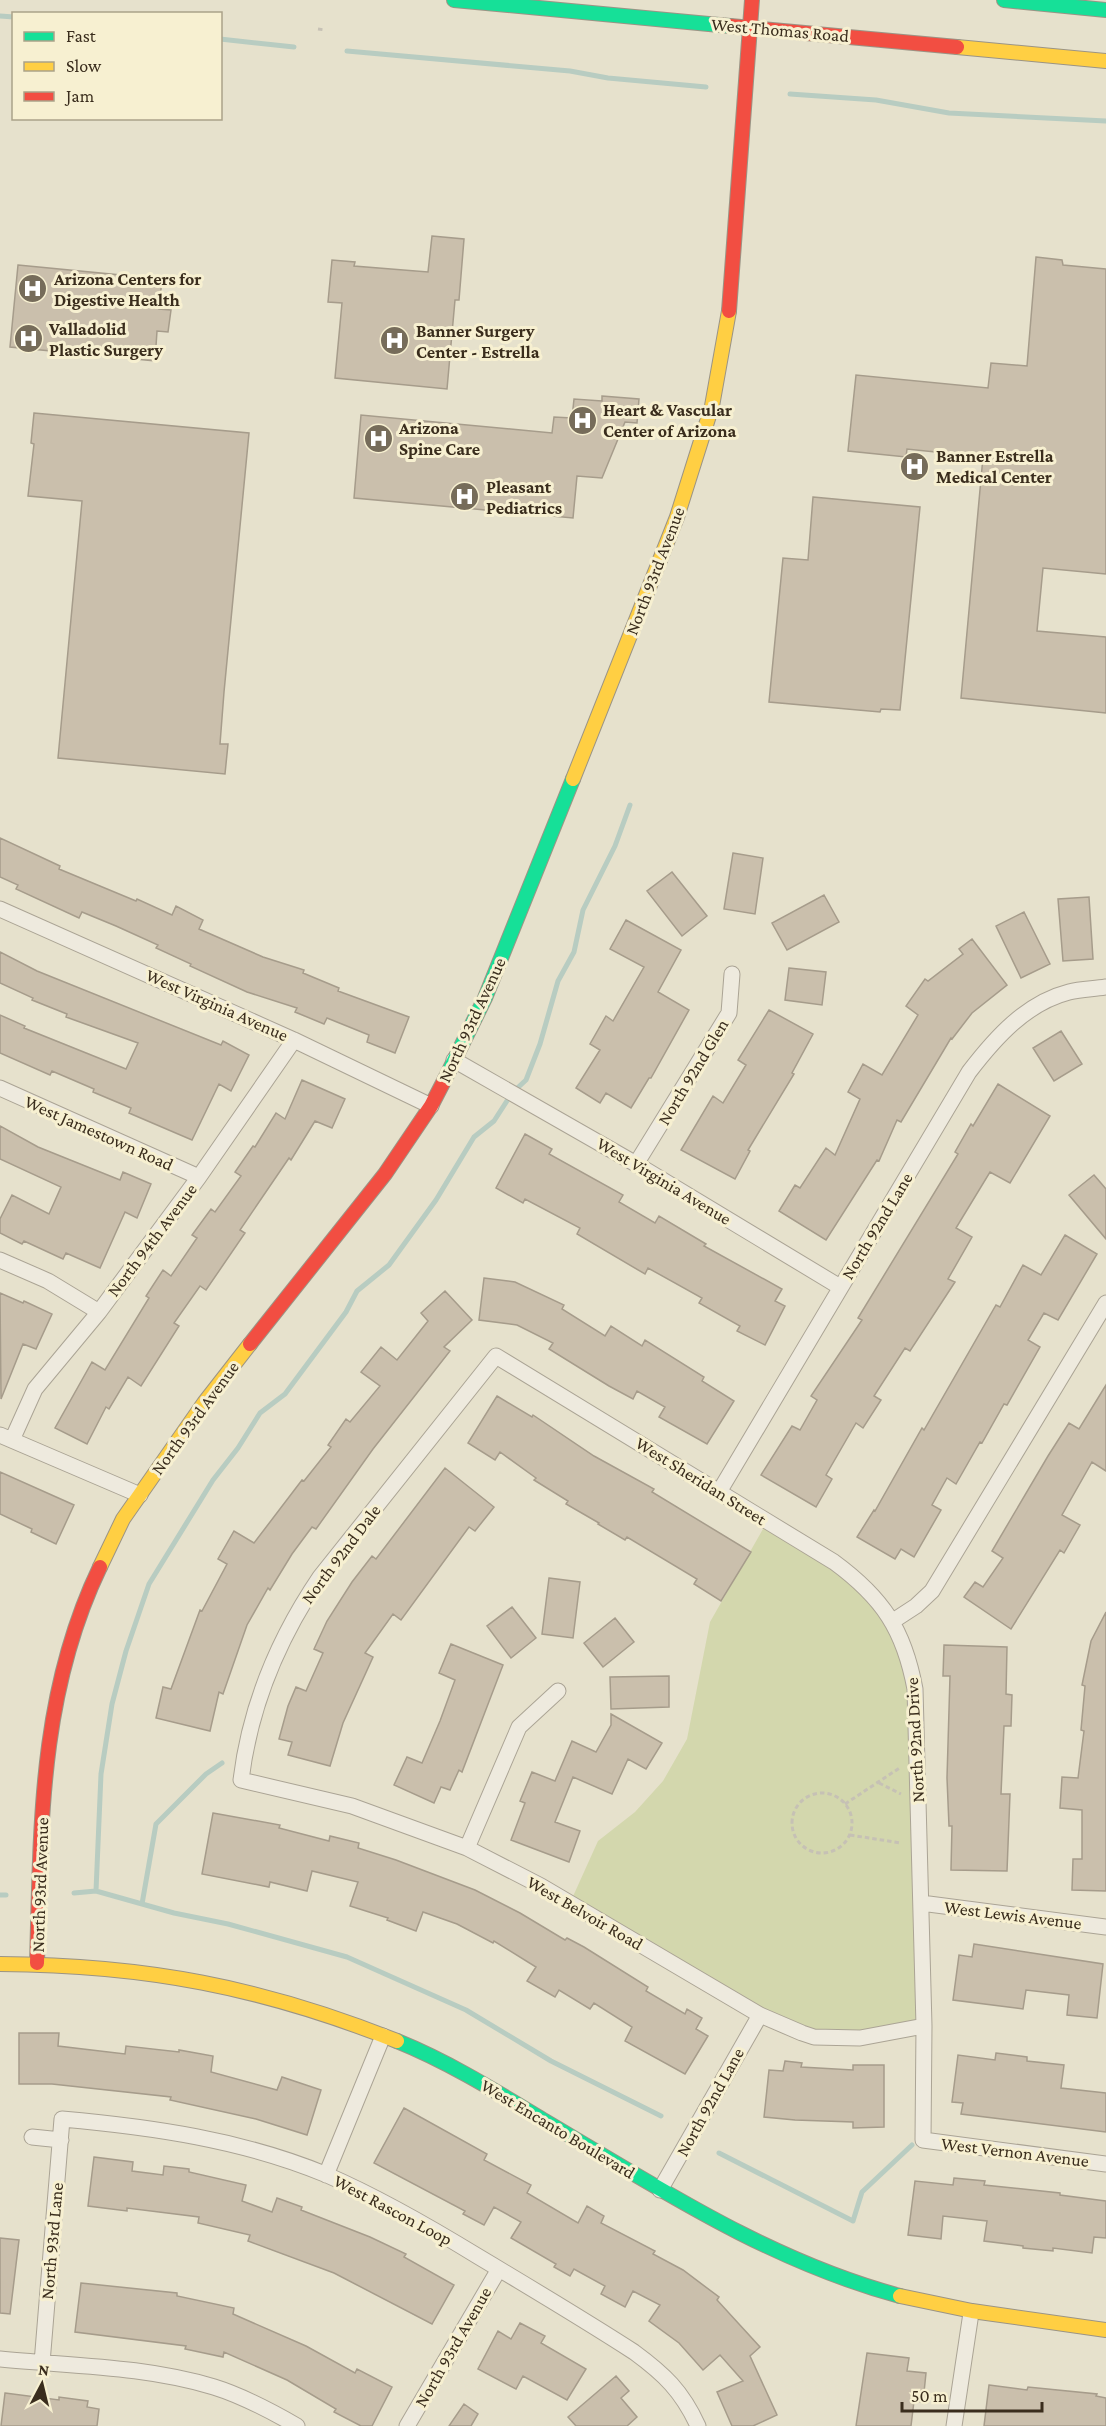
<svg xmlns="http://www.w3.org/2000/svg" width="1106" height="2426" viewBox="0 0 1106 2426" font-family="'Crimson Pro',serif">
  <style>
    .green { fill: #d3d7ad }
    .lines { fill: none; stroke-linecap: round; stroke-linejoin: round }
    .stream { stroke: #b8ccc1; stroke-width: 5 }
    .building { fill: #cabfac; stroke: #a69c8b; stroke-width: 1.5 }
    .street-casing { stroke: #aba495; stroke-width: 17 }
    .fast-casing { stroke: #9b9485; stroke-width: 16 }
    .slow-casing { stroke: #9b9485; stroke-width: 16 }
    .jam-casing { stroke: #9b9485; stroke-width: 16 }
    .path { stroke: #c6c1b5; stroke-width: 3; stroke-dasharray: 4.5 3; stroke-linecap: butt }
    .street { stroke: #eeeade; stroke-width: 15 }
    .fast { stroke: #16e098; stroke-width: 14 }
    .slow { stroke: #ffcf43; stroke-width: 14 }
    .jam { stroke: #f24e42; stroke-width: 14 }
    .labels { text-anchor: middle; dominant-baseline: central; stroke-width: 6; stroke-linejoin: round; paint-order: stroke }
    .street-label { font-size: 18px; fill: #3a2d1d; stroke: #f7f0d1 }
    .poi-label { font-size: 18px; font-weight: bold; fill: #3a2d1d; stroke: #f7f0d1; text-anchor: start }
  </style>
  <rect width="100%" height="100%" fill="#e6e1cc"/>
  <path class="green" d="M767 1522 873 1595 911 1669 924 2026 814 2037 570 1903 598 1841 635 1812 663 1781 687 1739 710 1622Z"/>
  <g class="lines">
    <path class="stream" d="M0 16 14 17
      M220 39 294 47
      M347 51 570 71 608 78 706 87
      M790 94 876 100 949 113 1106 121
      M96 1891 101 1774 112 1704 126 1651 149 1584 213 1480 238 1448 260 1413 285 1394 346 1312 357 1291 389 1265 436 1200 474 1137 494 1121 512 1093 526 1080 540 1044 558 981 574 952 583 910 615 846 630 805
      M74 1893 96 1891 174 1913 228 1924 347 1957 466 2010 551 2061 661 2116
      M0 1895H6
      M142 1904 156 1824 206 1774 222 1763
      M719 2153 853 2221 862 2192 912 2145"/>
  </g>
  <path class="building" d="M432 236 464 239 459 300H455L447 389 335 378 342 303 328 302 332 260 355 262 354 266 428 272Z
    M1036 257 1062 260 1063 265 1106 269V574L1043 568 1037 631 1106 637V713L961 698 983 457 907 449 906 457 848 451 856 375 988 388 991 363 1027 366Z
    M18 265 162 279 159 309 171 310 168 332 157 331 155 361 10 347Z
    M602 396 639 399 637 423 625 422 602 478 577 476 573 518 354 498 361 415 552 433 554 417 572 418 574 399 602 401Z
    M34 413 249 433 224 692 220 744H228L225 774 58 758 82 501 28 496 34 444 31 443Z
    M813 497 920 507 900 710 881 709 880 712 769 702 783 558 808 560Z
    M0 838 60 866 59 869 136 901 137 899 172 915 176 906 203 920 199 929 263 957 304 970 303 973 339 988 338 991 409 1017 395 1053 367 1042 369 1035 327 1018 324 1024 295 1012 297 1008 247 992 190 966 191 964 156 948 158 945 116 926 82 912 79 918 16 889 18 885 0 877Z
    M733 853 763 858 755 914 724 909Z
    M672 872 707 916 682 936 647 891Z
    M824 895 839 922 787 950 772 923Z
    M1089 897 1093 959 1063 961 1058 899Z
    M1024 912 1050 964 1021 978 996 926Z
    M626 920 681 950 658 992 689 1010 651 1078H649L631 1108 606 1093 600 1103 576 1088 600 1050 590 1044 606 1016 613 1021 644 967 610 949Z
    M972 939 1007 985 972 1013 952 1039 951 1038 901 1122 897 1120 879 1161 877 1160 826 1240 779 1211 795 1185 800 1188 826 1148 835 1155 860 1099 848 1092 863 1064 882 1075 918 1015 906 1006 925 979 928 981 963 954 959 949Z
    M0 952 37 971 221 1045 223 1041 249 1055 231 1091 219 1084 192 1140 129 1113 131 1108 93 1092 94 1089 52 1071 50 1075 0 1053V1015L25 1026 24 1028 126 1069 138 1043 66 1017 67 1014 32 1000 33 998 0 983Z
    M789 968 826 972 822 1005 785 1000Z
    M769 1010 813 1034 792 1073 794 1074 748 1150 750 1151 735 1179 681 1150 713 1096 723 1103 746 1065 738 1060Z
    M1061 1031 1082 1064 1054 1081 1033 1048Z
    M302 1080 345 1099 332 1128 315 1121 291 1160 289 1158 240 1230 245 1233 206 1290 200 1286 174 1323 179 1326 141 1386 128 1377 109 1409 106 1407 87 1444 55 1428 92 1362 105 1370 149 1298 146 1296 163 1270 171 1276 197 1238 192 1235 211 1209 215 1212 241 1176 235 1172 253 1146 255 1147 276 1113 285 1119Z
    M998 1084 1050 1116 1010 1183 990 1172 956 1228 972 1237 948 1279 955 1282 910 1351 905 1348 874 1396 881 1400 863 1428 856 1423 826 1475 832 1479 816 1507 761 1475 792 1426 800 1430 817 1400 811 1396 862 1320 858 1318 958 1154 955 1152 971 1124 973 1126Z
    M0 1126 38 1147 120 1180 123 1172 151 1184 137 1218 125 1212 100 1268 66 1253 63 1259 24 1241 22 1244 0 1233V1219L12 1195 49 1214 61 1187 0 1159Z
    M525 1134 552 1149 549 1154 623 1195 619 1202 655 1223 659 1216 706 1244 704 1246 782 1289 775 1301 785 1306 765 1345 737 1331 740 1326 699 1303 702 1298 648 1268 645 1274 577 1234 580 1228 525 1199 523 1203 496 1188Z
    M1094 1175 1106 1189V1239L1069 1195Z
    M1065 1235 1097 1254 1058 1320 1044 1313 1028 1340 1040 1347 1007 1405 1004 1404 982 1443 980 1442 956 1484 947 1478 932 1505 941 1510 914 1557 901 1549 895 1559 857 1537 874 1510 875 1511 922 1428 924 1430 996 1305 1000 1307 1023 1265 1041 1275Z
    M484 1278 515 1282 564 1305 562 1309 605 1336 611 1326 642 1346 645 1340 704 1377 702 1381 734 1401 707 1444 659 1417 665 1407 637 1391 633 1399 609 1386 549 1349 553 1343 517 1325 479 1320Z
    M445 1291 472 1320 444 1347 450 1351 373 1449 316 1529 312 1527 292 1554 270 1590 268 1588 247 1625 223 1694 219 1692 210 1731 156 1718 163 1687 171 1689 200 1610 202 1611 227 1564 218 1559 234 1531 254 1543 302 1480 304 1481 331 1447 328 1445 346 1419 350 1422 380 1386 361 1372 381 1347 397 1360 428 1321 421 1313Z
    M0 1293 23 1303 24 1301 52 1314 36 1349 23 1344 1 1399Z
    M1106 1385V1471L1092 1462 1062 1515 1080 1525 1064 1553 1060 1550 1011 1629 964 1597 975 1582 983 1587 1003 1558 992 1551 1048 1456 1069 1423 1079 1429Z
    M497 1396 532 1417 533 1415 594 1456 654 1489 652 1492 751 1552 721 1601 694 1584 697 1579 627 1537 625 1540 598 1524 599 1523 566 1504 568 1501 534 1480 536 1478 500 1452 495 1460 468 1443Z
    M445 1468 494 1507 475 1531 469 1527 401 1620 393 1614 365 1653 373 1657 343 1723 330 1766 288 1755 292 1742 279 1739 288 1706 296 1687 306 1691 323 1653 314 1649 327 1621 352 1582 372 1556 376 1559Z
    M0 1472 74 1505 56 1544 31 1532 32 1529 0 1514Z
    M549 1578 580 1582 573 1638 542 1634Z
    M512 1607 536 1638 511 1658 487 1626Z
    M1106 1612V1891L1072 1890 1073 1859H1082V1810L1060 1808 1062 1777 1078 1778 1084 1731 1081 1730 1085 1686 1082 1685 1091 1641Z
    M615 1618 634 1642 603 1667 584 1643Z
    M451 1644 503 1665 462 1772 459 1770 450 1790 441 1787 434 1803 394 1785 407 1757 422 1763 440 1721 455 1680 439 1673Z
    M944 1645 1007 1647 1006 1694 1012 1695 1011 1726H1004L1001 1794H1010L1007 1871 951 1870 952 1826H949L947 1778 950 1676H943Z
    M669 1676V1707L611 1709 610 1677Z
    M611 1714 662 1743 646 1769 628 1759 612 1794 573 1777 555 1822 580 1831 569 1862 511 1840 525 1803 520 1801 532 1772 555 1781 572 1741 596 1752 611 1725Z
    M213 1813 280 1825 279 1828 329 1841 330 1836 359 1843 358 1848 396 1860 475 1890 520 1913 565 1940 567 1938 584 1947 648 1987 646 1991 685 2014 687 2009 702 2018 696 2029 708 2036 685 2074 625 2041 632 2027 594 2003 590 2009 559 1990 555 1997 527 1981 536 1967 494 1941 493 1943 457 1924 423 1912 416 1931 387 1920 388 1918 350 1906 358 1882 312 1871 307 1891 270 1882 269 1887 202 1874Z
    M974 1944 1103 1964 1097 2018 1067 2015 1069 1995 1026 1990 1023 2009 953 2000 959 1955 972 1957Z
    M19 2033H59L58 2046 125 2054 126 2046 179 2052V2050L213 2056 211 2072 277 2090 282 2077 321 2090 307 2135 256 2119 170 2100 171 2097 52 2084H19Z
    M996 2053 1027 2057V2061L1064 2065 1061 2088 1106 2093V2132L961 2114 963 2103 952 2102 958 2055 995 2060Z
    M785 2061 802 2063 801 2067 853 2070V2065H884V2127L853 2128V2122L795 2120 764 2117 769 2070 783 2071Z
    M404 2108 487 2154 484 2160 531 2185 527 2193 578 2223 587 2206 604 2216 601 2223 655 2251 653 2254 683 2270 719 2297 717 2300 760 2347 750 2356 777 2415 753 2426H732L717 2392 743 2381 720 2355 703 2370 679 2343 649 2321 660 2305 633 2291 625 2307 601 2294 605 2286 574 2269 570 2276 554 2267 556 2264 511 2238 521 2222 494 2207 484 2225 463 2214 465 2211 374 2163Z
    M94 2157 133 2162 132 2171 163 2175 164 2166 189 2169V2172L246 2185 242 2201 272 2212 277 2198 302 2207 301 2210 370 2237 406 2254 404 2257 454 2285 432 2324 334 2273 248 2241 250 2235 198 2223 199 2217 127 2208V2211L88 2206Z
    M954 2178 985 2181 984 2185 1060 2193V2195L1106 2201V2238L1094 2237 1092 2253 1053 2248V2251L1023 2248V2246L984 2241 987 2221 943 2216 941 2239 908 2235 915 2181 953 2185Z
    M0 2238 19 2240 10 2314 0 2313Z
    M81 2283 177 2293V2296L234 2308 233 2314 306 2346 355 2373 357 2369 392 2387 372 2426H361L334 2412 336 2409 287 2380 224 2352 223 2357 185 2349 186 2346 75 2332Z
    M520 2323 545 2336 541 2343 586 2369 567 2400 523 2376 516 2389 478 2369 498 2331 511 2339Z
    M867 2353 909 2358 907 2371 926 2373 923 2402 914 2401 911 2426H856Z
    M616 2376 629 2391 621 2398 637 2417 627 2426H576L568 2417Z
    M989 2385 1027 2390 1028 2387 1097 2394 1096 2396 1106 2398V2426H984Z
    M5 2393 59 2400V2397L88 2401 87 2407 99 2409 97 2426H1Z
    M464 2404 478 2414 471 2426H449Z"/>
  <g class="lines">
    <defs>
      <path id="street" d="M0 909 294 1040 431 1106
        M454 1060 636 1164 840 1287
        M0 1088 199 1177
        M636 1164 729 1013 732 974
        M0 1260 48 1281 99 1312
        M0 1435 140 1495
        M12 1440 35 1389 99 1312 199 1177 294 1040
        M719 1492 969 1072C995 1038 1026 1003 1069 992 1081 989 1094 989 1106 987
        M893 1621 916 1606 932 1591 1106 1303
        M467 1848 519 1727 558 1691
        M921 1903 1106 1927
        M924 2026 860 2038 814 2037 802 2033 760 2015 541 1886 467 1848 352 1806 241 1780C250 1706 278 1639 320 1577L496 1356 834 1562C883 1598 904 1630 915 1689L924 2026 923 2140 1106 2164
        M32 2137 61 2140
        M326 2175 383 2036
        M660 2190 760 2015
        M0 2359C71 2366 145 2366 214 2387 243 2396 271 2411 297 2426
        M42 2363 62 2119C152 2127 243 2140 327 2175 380 2198 430 2227 479 2257 531 2288 583 2319 634 2352 664 2374 682 2391 698 2426
        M407 2426 499 2269
        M954 2426 971 2313"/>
      <path id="fast" d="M454 0 730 26
        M1004 0 1106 10
        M445 1079 485 998 573 779
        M397 2041C449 2062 497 2092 545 2121 660 2189 770 2261 900 2296"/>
      <path id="slow" d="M957 47 1106 61
        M573 779 677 517 712 406 729 311
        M100 1567 123 1519 204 1403 250 1344
        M0 1964C145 1965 262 1987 397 2041
        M900 2296 972 2311 1106 2330"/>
      <path id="jam" d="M730 26 957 47
        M729 311 752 0
        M250 1344 385 1174 431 1106 445 1079
        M37 1963C41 1825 39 1694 100 1567"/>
    </defs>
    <use href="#street" class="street-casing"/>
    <use href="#fast" class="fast-casing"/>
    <use href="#slow" class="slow-casing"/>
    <use href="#jam" class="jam-casing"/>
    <path class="path" d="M318 29 325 30
      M879 1783 901 1794
      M792 1823a30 30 0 1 1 60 0a30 30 0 1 1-60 0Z
      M845 1804 901 1767
      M850 1835 901 1843"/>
    <use href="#street" class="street"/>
    <use href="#fast" class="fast"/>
    <use href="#slow" class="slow"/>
    <use href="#jam" class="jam"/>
  </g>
  <defs>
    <symbol id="hospital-disc" viewBox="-11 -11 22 22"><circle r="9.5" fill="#766c5a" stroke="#f7f0d1"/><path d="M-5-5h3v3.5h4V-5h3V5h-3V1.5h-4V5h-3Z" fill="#fff"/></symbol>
  </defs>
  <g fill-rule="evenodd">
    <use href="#hospital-disc" x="16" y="272" width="33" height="33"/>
    <use href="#hospital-disc" x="12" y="322" width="33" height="33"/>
    <use href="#hospital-disc" x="378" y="324" width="33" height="33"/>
    <use href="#hospital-disc" x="566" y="404" width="33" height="33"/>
    <use href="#hospital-disc" x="362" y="422" width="33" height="33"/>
    <use href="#hospital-disc" x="898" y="450" width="33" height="33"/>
    <use href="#hospital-disc" x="448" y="480" width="33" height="33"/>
  </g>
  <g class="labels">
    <g class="street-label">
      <text transform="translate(780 30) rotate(5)">West Thomas Road</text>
      <text transform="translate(655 571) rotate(-69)">North 93rd Avenue</text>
      <text transform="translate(217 1005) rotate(24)">West Virginia Avenue</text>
      <text transform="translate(472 1020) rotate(-65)">North 93rd Avenue</text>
      <text transform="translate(693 1072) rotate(-59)">North 92nd Glen</text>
      <text transform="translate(99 1133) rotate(24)">West Jamestown Road</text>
      <text transform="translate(664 1181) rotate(31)">West Virginia Avenue</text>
      <text transform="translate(877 1226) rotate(-59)">North 92nd Lane</text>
      <text transform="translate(152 1240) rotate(-53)">North 94th Avenue</text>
      <text transform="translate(195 1418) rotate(-54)">North 93rd Avenue</text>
      <text transform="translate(701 1481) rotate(32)">West Sheridan Street</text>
      <text transform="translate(341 1554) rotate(-53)">North 92nd Dale</text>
      <text transform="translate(915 1740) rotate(-93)">North 92nd Drive</text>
      <text transform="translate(40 1885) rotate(-88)">North 93rd Avenue</text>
      <text transform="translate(585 1913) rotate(30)">West Belvoir Road</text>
      <text transform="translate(1013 1915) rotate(7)">West Lewis Avenue</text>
      <text transform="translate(710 2102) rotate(-61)">North 92nd Lane</text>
      <text transform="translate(558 2129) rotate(31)">West Encanto Boulevard</text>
      <text transform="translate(1015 2152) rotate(7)">West Vernon Avenue</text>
      <text transform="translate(393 2210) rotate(28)">West Rascon Loop</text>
      <text transform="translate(52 2241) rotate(-85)">North 93rd Lane</text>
      <text transform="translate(453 2347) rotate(-60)">North 93rd Avenue</text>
    </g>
    <g class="poi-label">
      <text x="54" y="279">Arizona Centers for<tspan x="54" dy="21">Digestive Health</tspan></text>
      <text x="49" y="329">Valladolid<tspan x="49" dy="21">Plastic Surgery</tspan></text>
      <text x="416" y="331">Banner Surgery<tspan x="416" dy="21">Center - Estrella</tspan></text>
      <text x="603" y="410">Heart &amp; Vascular<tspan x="603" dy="21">Center of Arizona</tspan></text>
      <text x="399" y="428">Arizona<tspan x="399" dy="21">Spine Care</tspan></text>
      <text x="936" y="456">Banner Estrella<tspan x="936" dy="21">Medical Center</tspan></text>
      <text x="486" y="487">Pleasant<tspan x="486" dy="21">Pediatrics</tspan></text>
    </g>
  </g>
  <rect x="12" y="12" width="210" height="108" fill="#f7f0d1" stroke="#aba289" stroke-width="1.5"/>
  <rect x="24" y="32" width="30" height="9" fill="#16e098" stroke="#aba289" stroke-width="1.5"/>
  <text x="66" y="42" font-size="18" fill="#3a2d1d">Fast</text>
  <rect x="24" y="62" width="30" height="9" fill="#ffcf43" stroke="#aba289" stroke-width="1.5"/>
  <text x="66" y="72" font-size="18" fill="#3a2d1d">Slow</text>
  <rect x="24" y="92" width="30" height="9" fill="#f24e42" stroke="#aba289" stroke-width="1.5"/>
  <text x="66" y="102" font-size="18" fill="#3a2d1d">Jam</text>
  <g transform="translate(42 2384) rotate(7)" stroke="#f7f0d1" stroke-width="4.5" paint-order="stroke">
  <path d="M0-4.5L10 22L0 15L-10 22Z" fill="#3a2d1d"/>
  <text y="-9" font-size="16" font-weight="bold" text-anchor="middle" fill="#3a2d1d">N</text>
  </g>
  <path d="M902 2402v9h140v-9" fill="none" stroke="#3a2d1d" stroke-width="3"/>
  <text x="911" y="2402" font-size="18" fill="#3a2d1d" stroke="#f7f0d1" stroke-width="4.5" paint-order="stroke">50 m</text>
</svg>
